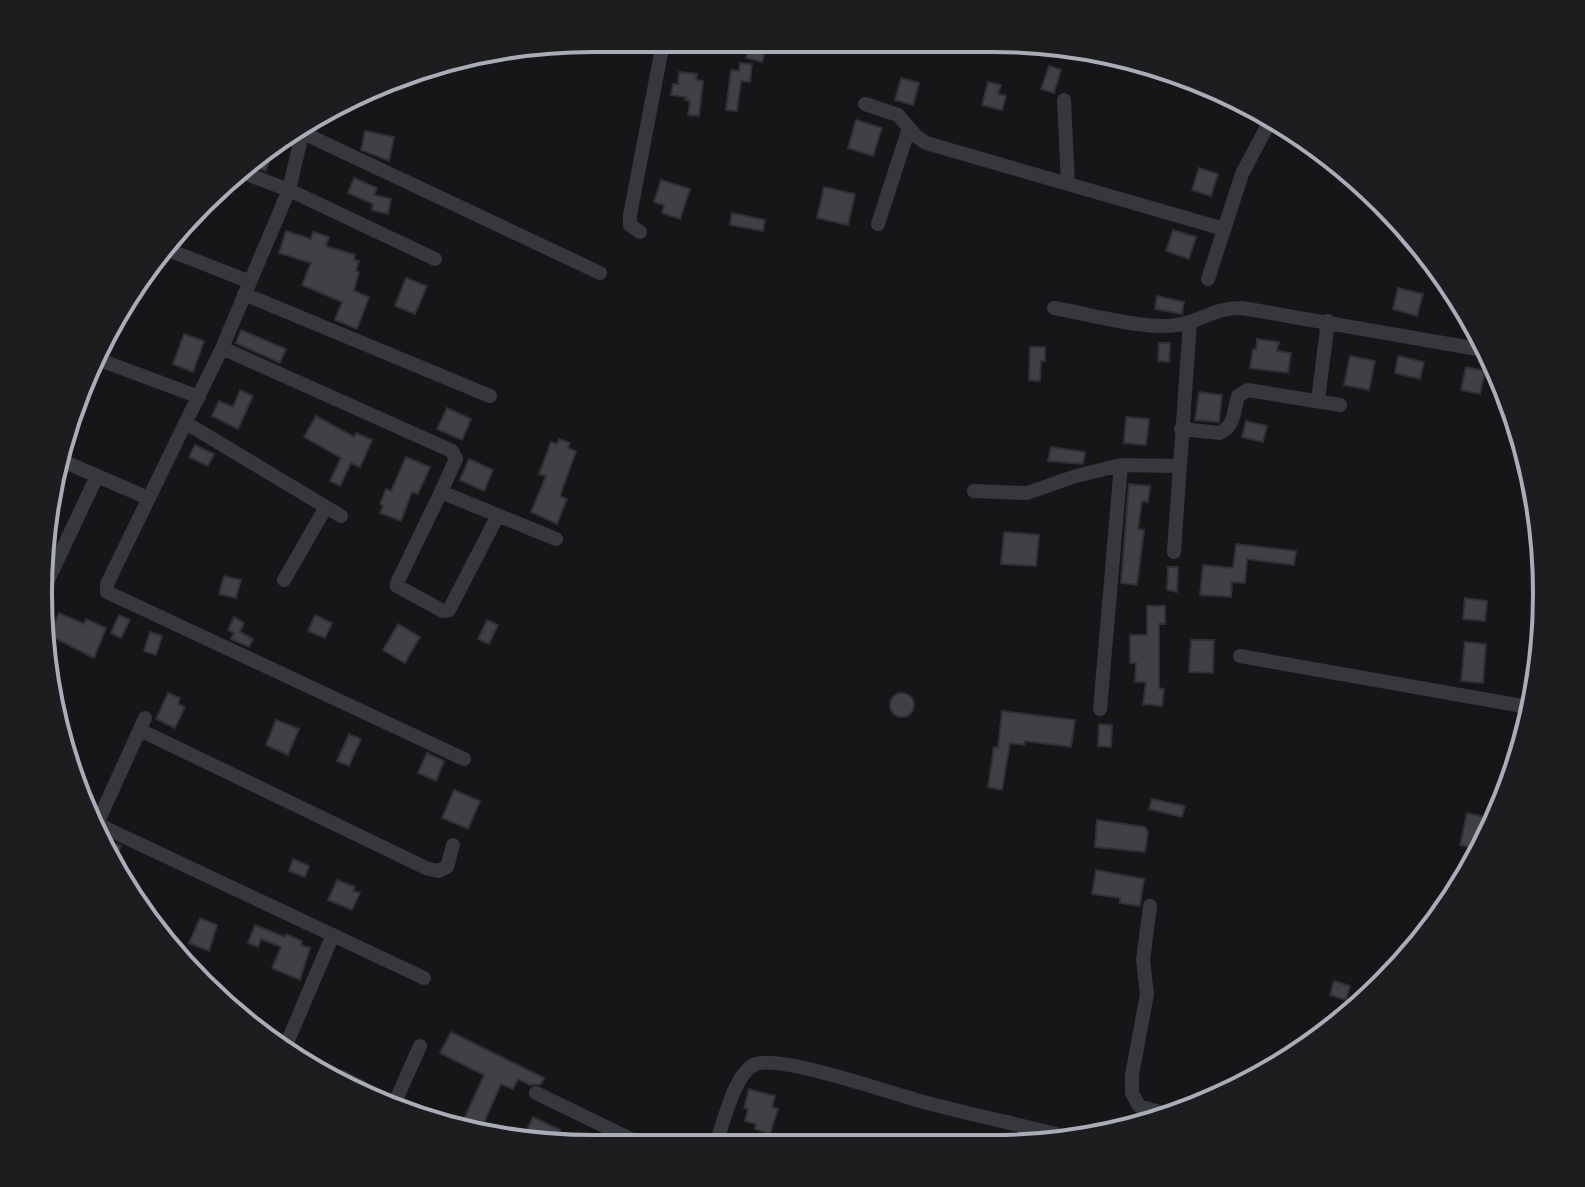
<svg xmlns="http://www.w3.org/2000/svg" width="1585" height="1187" viewBox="0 0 1585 1187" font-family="'Titillium Web',sans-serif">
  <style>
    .building { fill: #404145; stroke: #303034; stroke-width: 2 }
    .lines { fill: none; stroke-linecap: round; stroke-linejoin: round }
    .street { stroke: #37383d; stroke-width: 14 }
    .rim { fill: none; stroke: #a8adb8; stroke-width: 4 }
  </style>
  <rect width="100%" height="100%" fill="#161618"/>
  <path class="building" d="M750 39 767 42 762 62 746 58Z
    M740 63 752 64 750 82 741 81 737 111 726 110 731 70 739 71Z
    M1049 66 1061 70 1054 93 1041 89Z
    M679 72 697 74 696 80 703 81 699 116 688 115 690 101 685 100 686 97 671 95 673 84H678Z
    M901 78 919 83 913 105 895 100Z
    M988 82 1001 85 998 94 1006 96 1002 110 982 105Z
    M856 120 882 128 873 156 848 148Z
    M365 131 394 137 389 161 361 150Z
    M274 144 266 171 249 164 258 157Z
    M1199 168 1218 174 1211 196 1192 190Z
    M354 178 377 188 374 195 391 199 388 214 372 210 373 204 348 193Z
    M661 180 690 189 680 219 662 213 664 205 654 202Z
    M824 187 855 194 848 225 817 218Z
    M732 213 765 220 763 231 730 225Z
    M1173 230 1196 237 1189 259 1166 251Z
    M286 231 311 239 313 232 329 237 326 246 355 255 354 260 359 261 356 271 359 272 354 291 369 297 357 329 335 320 342 302 302 285 311 263 279 253Z
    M406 278 427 286 415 314 395 306Z
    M1398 288 1423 294 1417 316 1393 309Z
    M1157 296 1184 302 1182 314 1155 309Z
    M241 330 286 349 280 363 236 343Z
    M184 334 204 341 193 372 173 364Z
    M1257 339 1279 342 1277 351 1291 353 1288 373 1250 368 1253 349 1256 350Z
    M1159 343H1170L1169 362 1158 361Z
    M1030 347H1045V361H1041L1040 381 1029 380Z
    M1350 356 1375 361 1369 390 1344 385Z
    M1398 356 1424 362 1420 379 1395 373Z
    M1466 367 1485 371 1480 394 1461 390Z
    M240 390 253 396 238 429 212 416 219 401 233 407Z
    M1199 392 1222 395 1219 422 1195 420Z
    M447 408 471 419 462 440 437 429Z
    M316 416 354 437 356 433 372 440 360 467 351 463 340 486 330 481 341 458 304 437Z
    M1126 417 1149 419 1146 445 1124 443Z
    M1246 421 1267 426 1263 442 1242 437Z
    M559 439 570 443 568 448 576 451 560 496 567 499 557 524 531 512 546 476 539 474 551 442 557 444Z
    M195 445 214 454 208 466 189 457Z
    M1051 447 1085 452 1083 464 1048 461Z
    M406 457 430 467 418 494 412 492 401 521 380 513 383 506 380 504 386 489 391 491Z
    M469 459 493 470 484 491 460 480Z
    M1129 484 1150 486 1148 502 1142 501 1138 529 1144 530 1137 585 1121 583Z
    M48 495 60 500 47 529H46Z
    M1004 532 1039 535 1036 566 1001 564Z
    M1236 544 1296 551 1294 565 1247 559 1245 583 1232 582 1231 597 1200 595 1203 565 1233 568Z
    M1168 567H1178L1177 592 1167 590Z
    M224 576 241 580 236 598 219 594Z
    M1465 598 1487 601 1485 621 1463 619Z
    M1147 606H1165V624H1159V688L1164 689 1162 706 1143 704 1146 682H1135L1136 663H1130V635H1147Z
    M59 613 84 624 86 619 106 628 94 658 49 635Z
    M119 615 130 620 121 638 111 633Z
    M315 615 332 623 325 638 308 631Z
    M234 617 244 623 240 632 253 639 249 647 231 639 234 633 228 630Z
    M487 620 498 625 489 644 478 639Z
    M398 624 420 637 405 663 383 650Z
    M150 632 162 636 156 655 144 651Z
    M1191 640H1214L1213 673 1189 672Z
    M1465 642 1486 644 1483 683 1461 681Z
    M168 693 180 698 178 704 185 707 175 728 156 719Z
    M890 705a12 12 0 1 1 24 0a12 12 0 1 1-24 0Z
    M1002 711 1075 720 1071 747 1025 741 1024 745 1010 743 1002 790 988 787 994 747 998 748Z
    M276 720 299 729 288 755 266 745Z
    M1099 724 1112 725 1111 747 1098 746Z
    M349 734 361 739 349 766 337 761Z
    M427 753 444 761 436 781 418 773Z
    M454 790 480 801 468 829 442 818Z
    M1152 799 1185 806 1182 817 1149 809Z
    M1467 813 1484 817 1483 824 1494 826 1487 839H1484L1481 850 1460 845Z
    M1097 820 1145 827 1148 832 1145 852 1095 847Z
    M99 837 121 846 113 864 108 855Z
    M293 859 309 866 305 877 289 871Z
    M1096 870 1144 879 1140 906 1120 903V898L1092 894Z
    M337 880 355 887 353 891 360 893 352 910 328 900Z
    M200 918 217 925 209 951 189 943Z
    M255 925 285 937 286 934 302 941 301 945 310 948 300 980 272 968 281 947 261 939 258 947 248 943Z
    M1334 981 1350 986 1346 1000 1330 995Z
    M451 1032 544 1078 541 1084 530 1085 518 1079 513 1089 501 1084 479 1134 459 1130 484 1075 440 1053Z
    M341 1070 365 1082 359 1094 335 1083Z
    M749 1089 775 1096 772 1107 778 1109 770 1134 755 1129 756 1124 745 1121 748 1109 744 1108Z
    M533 1117 560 1130 553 1144H520Z"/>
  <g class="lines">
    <path class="street" d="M1064 100 1068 184
      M865 104 898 115 916 136 926 143 1224 229
      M305 121 289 190 222 348 107 584V592L464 759
      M303 133 600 273
      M239 171 289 190 435 259
      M878 224 909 128
      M640 232 630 225V215L664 38
      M166 249 248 281
      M1208 279 1242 174 1271 119
      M244 294 490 396
      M1054 308C1089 314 1144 330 1177 325 1203 321 1212 308 1242 308L1489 351
      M222 348 452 451 456 459 441 492 556 539
      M92 357 199 397
      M1318 400 1328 321
      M186 423 341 516
      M1181 429 1220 433C1235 426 1234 410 1238 396L1248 390 1340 405
      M58 459 148 498
      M974 491 1027 493 1076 476 1121 465 1178 466
      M441 492 397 583V586L443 611 449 610 497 517
      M1174 552 1190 322
      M284 580 326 507
      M42 593 97 476
      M1240 656 1534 708
      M1100 709 1121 465
      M140 730 426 868 438 871 447 867 453 845
      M97 824 424 978
      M95 828 145 718
      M1150 906 1143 960 1147 994 1132 1075V1093L1139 1106 1176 1117
      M284 1050 332 937
      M536 1093 641 1144
      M392 1109 420 1046
      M716 1144C723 1124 735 1071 756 1064 782 1055 893 1094 924 1102 968 1114 1012 1123 1056 1134"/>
  </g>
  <path d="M0 0H1585V1187H0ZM593 52H992A541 541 0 0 1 1533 593V594A541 541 0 0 1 992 1135H593A541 541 0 0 1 52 594V593A541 541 0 0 1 593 52Z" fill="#1d1d20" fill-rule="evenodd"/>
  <path class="rim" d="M593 52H992A541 541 0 0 1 1533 593V594A541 541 0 0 1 992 1135H593A541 541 0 0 1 52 594V593A541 541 0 0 1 593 52Z"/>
</svg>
